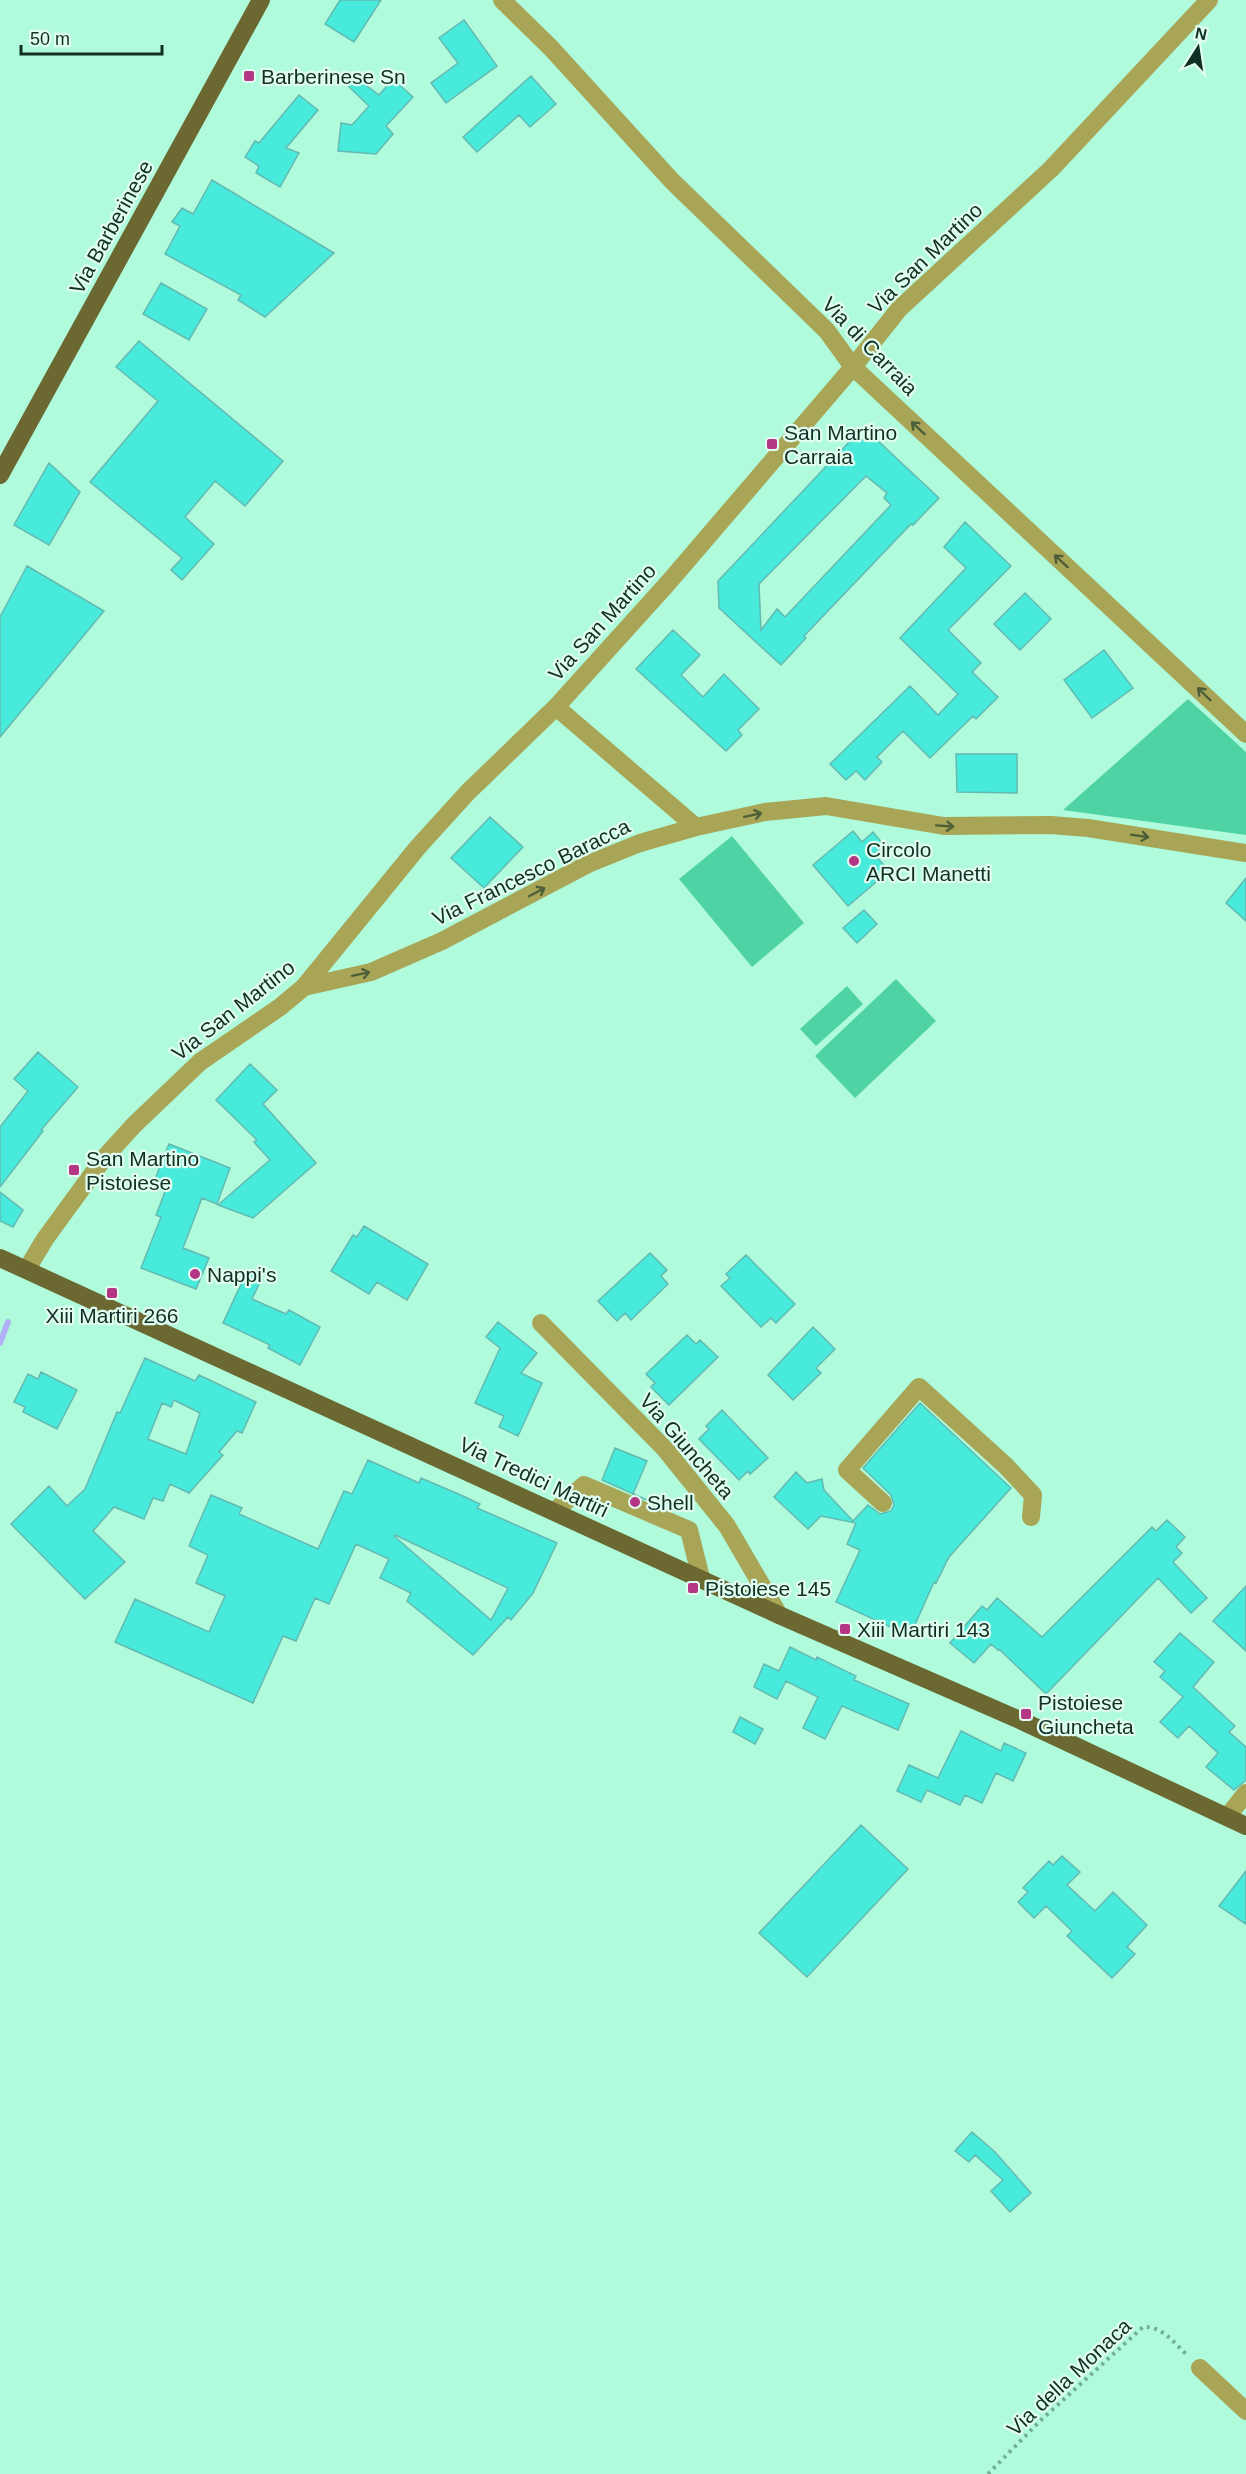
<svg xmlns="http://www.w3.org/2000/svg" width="1246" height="2474" viewBox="0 0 1246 2474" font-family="Arial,sans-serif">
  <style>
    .green { fill: #4fd2a4 }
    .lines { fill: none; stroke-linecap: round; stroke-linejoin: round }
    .stream { stroke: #b4b0f7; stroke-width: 6 }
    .building { fill: #48eadc; stroke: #63bab1; stroke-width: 1.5; fill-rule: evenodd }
    .path { stroke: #74ae97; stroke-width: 4; stroke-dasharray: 3 4.5; stroke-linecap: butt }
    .minor { stroke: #a8a556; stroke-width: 18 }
    .major { stroke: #6b6931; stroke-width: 18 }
    .oneway { stroke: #4d5f39 }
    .poi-dot { fill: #b43684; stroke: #e1fdf0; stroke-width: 2 }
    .labels { text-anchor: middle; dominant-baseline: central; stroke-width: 4.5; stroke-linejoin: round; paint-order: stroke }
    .poi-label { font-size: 21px; fill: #113025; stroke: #e1fdf0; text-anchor: start }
    .street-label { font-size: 21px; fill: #113025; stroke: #e1fdf0 }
  </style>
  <rect width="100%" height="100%" fill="#b0fbdc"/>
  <path class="green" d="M1188 699 1246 752V835L1063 810Z
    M732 836 804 923 752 967 679 879Z
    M896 979 936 1021 855 1098 815 1056Z
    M847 986 863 1004 816 1046 800 1029Z"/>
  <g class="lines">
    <path class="stream" d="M0 1343 8 1322"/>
  </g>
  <path class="building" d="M340 0H381L354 42 325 24Z
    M464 20 497 66 446 103 431 83 458 63 439 38Z
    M350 73 379 95 393 79 413 97 386 126 393 134 376 154 338 151 341 123 352 125 369 106 343 81Z
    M531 76 556 104 530 127 519 115 477 152 463 137Z
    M299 95 318 110 286 148 299 153 280 187 256 173 259 166 245 157 255 141 259 143Z
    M212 180 334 253 265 317 238 300 241 295 165 254 180 226 172 222 182 208 193 214Z
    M161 283 207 309 189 340 143 314Z
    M139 341 283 461 245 506 215 481 185 517 214 544 182 580 171 570 182 558 90 482 158 401 116 367Z
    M851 440H877L939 498 913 525 911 524 804 636 806 638 781 665 719 608 718 581ZM866 476 887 493 884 498 891 505 785 617 777 609 761 630 759 584Z
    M49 463 80 492 49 545 14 525Z
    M965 522 1011 566 948 630 981 663 972 672 998 697 976 719 973 716 930 758 903 731 877 757 882 762 865 780 856 771 846 780 830 764 910 686 938 715 958 694 900 638 966 568 944 547Z
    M27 566 104 611 0 737V617Z
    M1025 593 1051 619 1020 650 994 624Z
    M673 630 700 655 681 675 703 697 724 674 759 709 738 730 742 735 726 751 636 669Z
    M1104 650 1133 688 1092 718 1064 680Z
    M956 754H1017V793L957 792Z
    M490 817 523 847 484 888 451 858Z
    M853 831 862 842 873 832 884 845 874 854 889 871 848 906 813 865Z
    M1246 878V921L1226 903Z
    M864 910 877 924 857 943 843 928Z
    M38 1052 78 1087 41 1130 43 1131 0 1187V1127L28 1091 14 1079Z
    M250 1064 277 1090 263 1104 316 1163 253 1218 218 1205 270 1160 254 1142 257 1140 216 1100Z
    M169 1144 230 1168 217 1204 202 1198 183 1248 209 1258 196 1289 141 1268 161 1217 156 1215 168 1184 155 1179Z
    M0 1192 23 1210 13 1227 0 1221Z
    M364 1226 428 1264 407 1300 377 1282 369 1294 331 1271 353 1235 357 1237Z
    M650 1253 667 1270 661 1276 668 1284 631 1320 625 1313 617 1321 598 1301Z
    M746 1255 795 1304 776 1323 771 1318 761 1327 721 1286 730 1278 726 1274Z
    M247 1271 262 1278 252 1299 286 1314 289 1310 320 1327 300 1365 268 1348 270 1345 223 1323Z
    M498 1322 537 1353 521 1373 542 1383 518 1436 499 1427 504 1416 475 1403 500 1348 486 1337Z
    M813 1327 835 1349 816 1368 821 1373 793 1400 768 1375Z
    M687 1335 696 1344 700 1340 718 1357 669 1405 651 1387 655 1383 646 1374Z
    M145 1358 195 1381 199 1375 256 1402 242 1433 237 1431 219 1452 223 1455 189 1493 170 1484 163 1501 153 1498 144 1519 114 1507 93 1531 125 1562 85 1599 11 1524 49 1486 67 1506 85 1489 117 1412 120 1413ZM174 1400 200 1413 186 1454 148 1439 162 1403 171 1407Z
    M41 1372 77 1390 57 1429 23 1412 25 1407 14 1402 28 1374 38 1379Z
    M920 1403 1011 1488 949 1557 936 1583 934 1582 910 1636 836 1602 860 1550 847 1544 856 1523 821 1516 808 1529 774 1497 796 1472 807 1483 822 1479 824 1490 853 1521 868 1505 880 1514 891 1511 894 1505 891 1495 863 1468Z
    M722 1410 768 1458 750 1474 748 1471 739 1480 699 1439 709 1429 706 1426Z
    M615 1448 647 1461 633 1494 656 1504 602 1480Z
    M368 1460 419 1483 421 1478 463 1496 480 1504 477 1508 557 1543 533 1593 511 1620 508 1617 473 1655 407 1601 411 1593 380 1578 389 1559 356 1544 329 1604 315 1598 296 1641 283 1636 253 1703 115 1642 135 1599 209 1632 225 1596 196 1583 208 1555 189 1546 211 1495 242 1508 239 1514 318 1549 344 1491 352 1494ZM395 1535 508 1588 491 1620 394 1536Z
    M1167 1520 1185 1537 1176 1547 1182 1553 1173 1562 1207 1598 1191 1613 1158 1578 1046 1694 999 1649 998 1650 991 1644 974 1663 950 1643 982 1606 987 1610 997 1598 1042 1637 1152 1527 1156 1531Z
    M1246 1586V1651L1213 1621Z
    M1180 1633 1214 1662 1193 1687 1235 1726 1229 1732 1246 1747V1780L1234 1790 1206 1767 1218 1753 1189 1726 1178 1738 1160 1722 1183 1697 1160 1677 1165 1671 1154 1662Z
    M790 1647 816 1660 817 1657 856 1676 854 1680 909 1704 898 1730 842 1706 825 1739 803 1728 818 1697 786 1681 777 1699 754 1687 764 1664 779 1671Z
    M740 1717 763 1729 755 1744 733 1732Z
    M961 1731 1001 1751 1004 1743 1026 1753 1013 1781 996 1773 982 1803 965 1795 960 1805 927 1790 921 1802 897 1791 909 1765 938 1778Z
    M861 1825 908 1869 807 1977 759 1933Z
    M1062 1856 1080 1872 1067 1885 1095 1911 1113 1892 1147 1925 1127 1947 1135 1954 1112 1978 1067 1936 1072 1931 1046 1906 1034 1918 1018 1902 1028 1892 1023 1888 1049 1861 1053 1865Z
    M1246 1871V1924L1219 1906Z
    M972 2132 995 2152 1031 2193 1010 2212 991 2191 1003 2180 975 2155 969 2162 955 2151Z"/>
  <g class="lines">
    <path class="path" d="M988 2474 1040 2421 1143 2327C1163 2326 1174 2343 1188 2356"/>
    <path class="minor" d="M502 0 551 48 672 181 827 331 853 367 1246 734
      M556 707 696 827
      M304 987 371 972 442 941 588 864 640 843 696 827 765 812 826 806 944 826 1051 825 1088 828 1246 853
      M27 1269 45 1239 104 1158 134 1125 200 1062 280 1007 304 987 418 847 468 792 556 707 668 583 853 367 899 309 1051 169 1209 0
      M541 1323 665 1449 727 1526 779 1615
      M883 1503 847 1470 919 1387 1006 1466 1033 1495 1031 1517
      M555 1511 584 1485 689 1530 701 1578
      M1227 1817 1246 1793
      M1200 2368 1246 2411"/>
    <path class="major" d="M0 475 261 0
      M0 1258 779 1615 1022 1721 1246 1826"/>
  </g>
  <defs><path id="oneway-shaft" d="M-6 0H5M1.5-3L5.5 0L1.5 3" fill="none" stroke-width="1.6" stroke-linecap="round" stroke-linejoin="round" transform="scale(1.5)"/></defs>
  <g class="oneway">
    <use href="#oneway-shaft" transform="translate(918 428) rotate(-137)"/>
    <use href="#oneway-shaft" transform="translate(1061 561) rotate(-137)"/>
    <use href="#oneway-shaft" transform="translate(1204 694) rotate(-136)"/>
    <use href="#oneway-shaft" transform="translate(753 815) rotate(-12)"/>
    <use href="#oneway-shaft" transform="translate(945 826) rotate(4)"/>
    <use href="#oneway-shaft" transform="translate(1140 836) rotate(9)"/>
    <use href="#oneway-shaft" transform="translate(537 892) rotate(-28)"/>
    <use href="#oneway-shaft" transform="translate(361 974) rotate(-12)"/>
  </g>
  <g class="poi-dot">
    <rect x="243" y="70" width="12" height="12" rx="3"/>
    <rect x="766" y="438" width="12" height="12" rx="3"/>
    <circle cx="854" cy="861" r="6"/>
    <rect x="68" y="1164" width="12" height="12" rx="3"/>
    <circle cx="195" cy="1274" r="6"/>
    <rect x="106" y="1287" width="12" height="12" rx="3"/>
    <circle cx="635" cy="1502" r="6"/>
    <rect x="687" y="1582" width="12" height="12" rx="3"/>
    <rect x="839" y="1623" width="12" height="12" rx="3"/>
    <rect x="1020" y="1708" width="12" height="12" rx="3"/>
  </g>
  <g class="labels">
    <g class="poi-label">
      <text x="261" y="76">Barberinese Sn</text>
      <text x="784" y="432">San Martino<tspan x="784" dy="24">Carraia</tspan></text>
      <text x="866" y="849">Circolo<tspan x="866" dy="24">ARCI Manetti</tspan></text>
      <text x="86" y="1158">San Martino<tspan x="86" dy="24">Pistoiese</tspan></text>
      <text x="207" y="1274">Nappi's</text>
      <text x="112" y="1315" text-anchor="middle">Xiii Martiri 266</text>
      <text x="647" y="1502">Shell</text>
      <text x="705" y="1588">Pistoiese 145</text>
      <text x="857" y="1629">Xiii Martiri 143</text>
      <text x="1038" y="1702">Pistoiese<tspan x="1038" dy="24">Giuncheta</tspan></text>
    </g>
    <g class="street-label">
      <text transform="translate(111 227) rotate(-61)">Via Barberinese</text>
      <text transform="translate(925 258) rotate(-44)">Via San Martino</text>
      <text transform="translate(870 346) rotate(46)">Via di Carraia</text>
      <text transform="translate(602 622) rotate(-48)">Via San Martino</text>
      <text transform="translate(531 872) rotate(-26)">Via Francesco Baracca</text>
      <text transform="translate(233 1010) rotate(-38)">Via San Martino</text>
      <text transform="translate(687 1446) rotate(49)">Via Giuncheta</text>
      <text transform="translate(534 1477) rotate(25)">Via Tredici Martiri</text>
      <text transform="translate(1069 2377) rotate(-43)">Via della Monaca</text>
    </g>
  </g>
  <g transform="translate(1198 48) rotate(12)" stroke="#e1fdf0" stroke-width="4.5" paint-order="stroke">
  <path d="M0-4.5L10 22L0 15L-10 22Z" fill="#113025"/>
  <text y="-9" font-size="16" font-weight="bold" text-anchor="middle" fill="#113025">N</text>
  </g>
  <path d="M21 45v9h141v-9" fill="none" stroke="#113025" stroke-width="3"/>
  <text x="30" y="45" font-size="18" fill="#113025" stroke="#e1fdf0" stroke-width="4.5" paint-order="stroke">50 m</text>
</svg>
